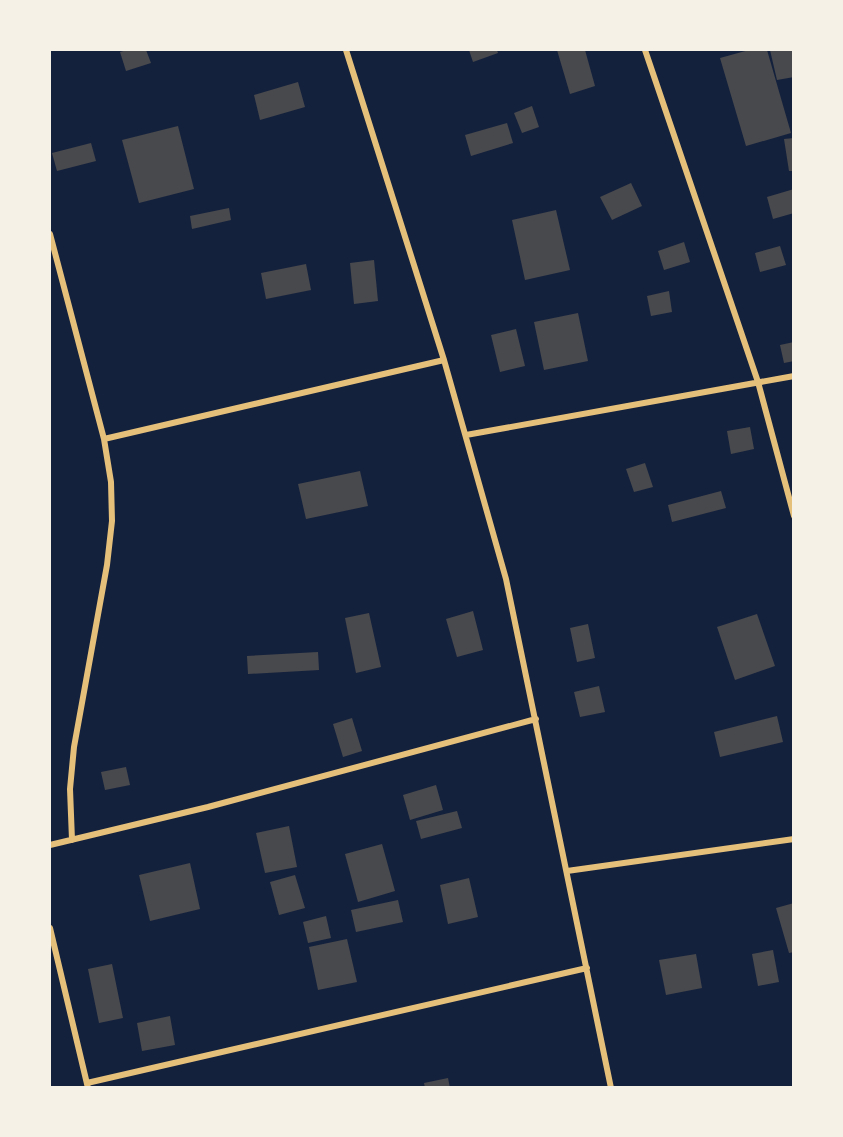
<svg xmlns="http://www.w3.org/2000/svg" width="843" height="1137" viewBox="0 0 843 1137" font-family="Roboto,sans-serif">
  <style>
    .building { fill: #48494c }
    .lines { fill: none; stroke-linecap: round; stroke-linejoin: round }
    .minor { stroke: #e5c07b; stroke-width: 6 }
  </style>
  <rect width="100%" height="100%" fill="#14213d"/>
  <path class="building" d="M127 50H146L151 63 126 71 120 52Z
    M469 50H497L498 53 473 62Z
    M557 50H585L595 86 570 94Z
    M749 50H767L791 133 746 146 720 58Z
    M770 50H794V77L777 80Z
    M298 82 305 107 260 120 254 95Z
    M532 106 539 127 522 133 514 113Z
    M507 123 513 143 471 156 465 135Z
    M178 126 194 189 139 203 122 140Z
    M794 138V171H789L784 139Z
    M91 143 96 161 57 171 52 153Z
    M631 183 642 206 612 220 600 197Z
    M794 189V213L773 219 767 197Z
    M229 208 231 220 192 229 190 216Z
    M556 210 570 270 525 280 512 220Z
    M684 242 690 262 664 270 658 251Z
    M780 246 786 265 760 272 755 253Z
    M374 260 378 301 354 304 350 263Z
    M306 264 311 290 266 299 261 273Z
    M669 291 672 312 651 316 647 296Z
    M578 313 588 361 544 370 534 322Z
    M516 329 525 366 500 372 491 335Z
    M794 342V361L784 363 780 345Z
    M750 427 754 449 731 454 727 431Z
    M645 463 653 487 634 492 626 469Z
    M360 471 368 506 306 519 298 484Z
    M721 491 726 508 672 522 668 505Z
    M473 611 483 650 457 657 446 619Z
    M369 613 381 667 356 673 345 618Z
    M757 614 775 666 735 680 717 627Z
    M588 624 595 658 577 662 570 628Z
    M318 652 319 670 248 674 247 656Z
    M599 686 605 712 580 717 574 692Z
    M777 716 783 742 720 757 714 732Z
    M352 718 362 751 343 757 333 724Z
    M126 767 130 785 105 790 101 772Z
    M436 785 443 810 410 820 403 795Z
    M457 811 462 828 421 839 416 821Z
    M289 826 297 867 265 873 256 833Z
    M382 844 395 891 358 902 345 854Z
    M190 863 200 909 150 921 139 875Z
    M295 875 305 908 279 915 270 882Z
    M469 878 478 917 448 924 440 885Z
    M398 900 403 922 356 932 351 910Z
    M794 903V952L789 953 776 908Z
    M326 916 331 938 308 943 303 922Z
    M347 939 357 982 318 990 309 947Z
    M773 950 779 982 758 986 752 954Z
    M696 954 702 988 666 995 659 960Z
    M112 964 123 1018 99 1023 88 969Z
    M170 1016 175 1045 142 1051 137 1023Z
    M448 1078 450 1088H425L424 1083Z"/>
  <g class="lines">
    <path class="minor" d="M346 50 444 360 506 579 611 1088
      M645 50 758 382 794 516
      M50 234 104 439 111 482 112 521 107 565 74 747 70 789 72 840
      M466 435 794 376
      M104 439 444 360
      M50 845 208 807 536 719
      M567 871 794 839
      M50 928 88 1088
      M87 1083 587 968"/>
  </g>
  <rect width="843" height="1137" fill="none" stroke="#f6f1e7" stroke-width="102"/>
</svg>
